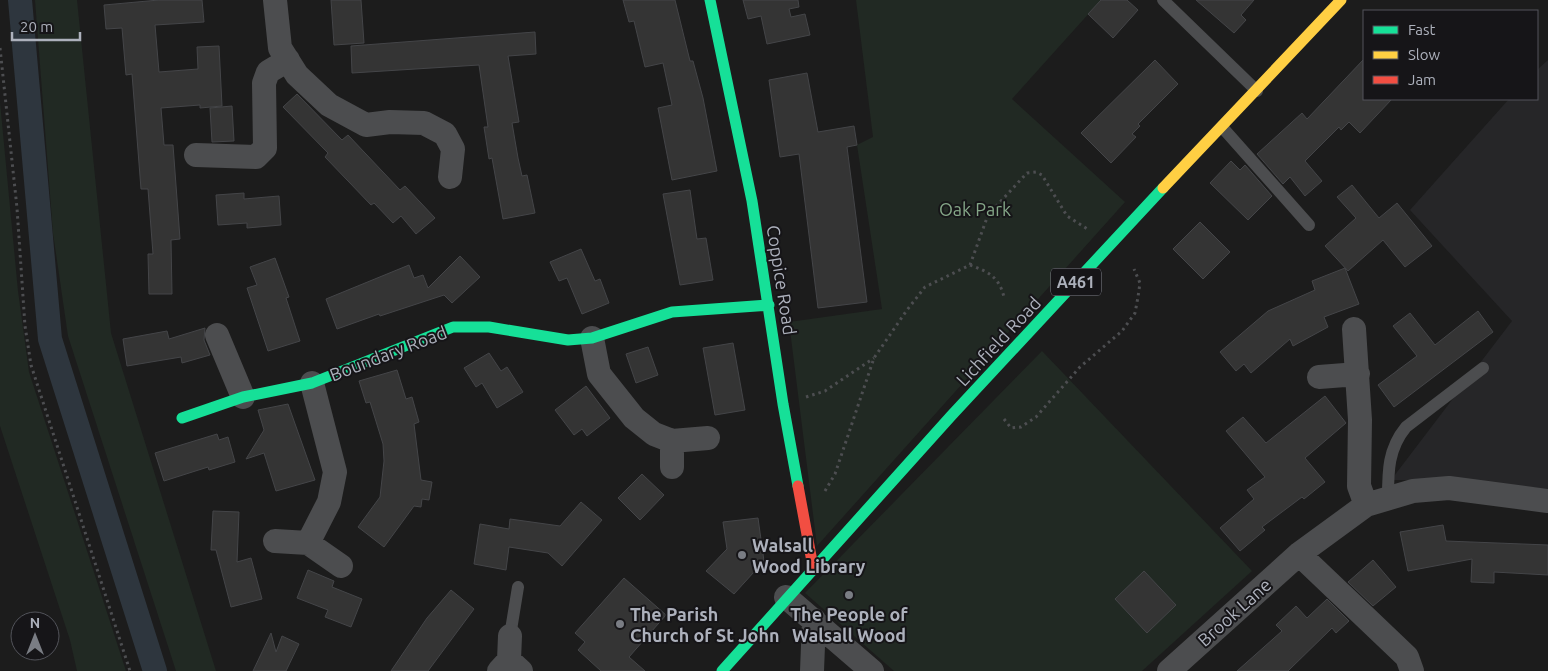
<svg xmlns="http://www.w3.org/2000/svg" width="1548" height="671" viewBox="0 0 1548 671" font-family="Ubuntu,sans-serif">
  <style>
    .built { fill: #262628 }
    .green { fill: #212923 }
    .lines { fill: none; stroke-linecap: round; stroke-linejoin: round }
    .canal { stroke: #2e363e; stroke-width: 24 }
    .building { fill: #343434; stroke: #444548 }
    .path { stroke: #4d4e51; stroke-width: 3; stroke-dasharray: 2.5 4; stroke-linecap: butt }
    .lane { stroke: #4c4d4f; stroke-width: 12 }
    .street { stroke: #4c4d4f; stroke-width: 24 }
    .fast { stroke: #16e098; stroke-width: 11 }
    .slow { stroke: #ffcf43; stroke-width: 11 }
    .jam { stroke: #f24e42; stroke-width: 11 }
    .poi-dot { fill: #7a7d84; stroke: #161518; stroke-width: 2 }
    .labels { text-anchor: middle; dominant-baseline: central; stroke-width: 4; stroke-linejoin: round; paint-order: stroke }
    .shield { fill: #161518; stroke: #80828b; stroke-width: 1 }
    .shield-label { font-size: 16px; font-weight: bold; fill: #adb1bc }
    .park-label { font-size: 18px; fill: #85a788; stroke: #161518 }
    .street-label { font-size: 18px; fill: #adb1bc; stroke: #161518 }
    .poi-label { font-size: 18px; font-weight: bold; fill: #adb1bc; stroke: #161518; text-anchor: start }
  </style>
  <rect width="100%" height="100%" fill="#1c1c1c"/>
  <path class="built" d="M1548 60V489L1463 480H1391L1512 321 1410 210 1509 99H1537V70Z"/>
  <path class="green" d="M35 0H77L111 333 216 671H176L68 336 53 233Z
    M856 0H1101L1012 99 1125 202 817 546 789 322 882 309 857 145 873 137Z
    M0 102 18 291 29 372 126 671H77L70 640 0 426Z
    M1042 351 1252 571 1142 671H894L805 593Z"/>
  <g class="lines">
    <path class="canal" d="M20 0 50 339 155 671"/>
  </g>
  <path class="building" d="M159 0H202L204 22 155 25 159 72 198 69 197 47 219 46 222 106 200 108V105L161 108 164 145H173L180 239 171 240 172 294H149L148 254H153L148 189H141L132 74 126 75 122 28 106 29 104 5Z
    M331 0H361L364 43 334 45Z
    M623 0H675L690 61H693L703 98 717 171 672 180 658 108 672 105 663 63 645 67 634 21 629 22Z
    M743 0H798L799 7 789 9 791 17 805 14 810 35 767 44 761 16 748 19Z
    M1101 0H1127L1138 10 1113 38 1088 14Z
    M1196 0H1254L1241 15 1246 20 1234 33Z
    M535 32 536 54 508 56 519 122 512 123 518 158 522 176 527 175 535 213 503 219 492 158 489 159 484 127H488L479 65 352 73 351 46Z
    M1364 59V99H1392L1360 133 1349 122 1341 130 1339 127 1305 161 1322 181 1305 196 1290 177 1283 184 1257 154 1302 113 1307 119Z
    M1155 60 1178 84 1138 124 1140 126 1132 134 1136 137 1111 163 1081 133Z
    M807 73 818 132 854 126 857 145 847 147 867 302 818 308 799 154 780 157 769 80Z
    M297 94 342 140 348 135 400 190 405 186 435 218 416 234 401 216 393 223 374 203 371 205 325 157 328 153 283 107Z
    M232 106 234 141 212 142 210 108Z
    M1231 161 1240 170 1245 165 1272 196 1248 220 1210 183Z
    M1352 185 1379 218 1397 203 1432 246 1405 267 1383 240 1348 271 1325 246 1356 218 1337 197Z
    M690 190 697 239 706 238 713 280 680 285 663 194Z
    M244 193V199L279 196 281 225 247 228V223L218 225 216 195Z
    M1200 222 1230 252 1203 279 1173 249Z
    M581 249 595 281 600 279 609 303 582 314 567 278 559 281 550 262Z
    M460 256 480 277 452 303 444 295 380 316 379 314 337 329 326 299 409 265 414 278 423 275 428 288Z
    M275 258 289 297 286 298 300 341 268 351 247 288 257 285 250 267Z
    M1345 268 1359 304 1324 317 1328 327 1293 346 1290 339 1251 373 1244 364 1236 371 1220 352 1268 311 1315 290 1312 281Z
    M1478 311 1493 332 1394 407 1378 385 1417 356 1393 326 1410 313 1435 345Z
    M205 328 204 340 210 355 182 363 181 357 127 366 123 339 167 331 169 339Z
    M733 343 745 410 715 415 703 348Z
    M648 347 658 375 636 383 626 354Z
    M489 353 501 371 507 367 523 392 497 408 482 383 476 387 464 368Z
    M397 370 406 399 412 397 419 422 414 424 421 480 432 482 429 500 422 499 421 507 414 506 384 547 358 527 380 497 384 461 383 444 370 402 366 403 359 381Z
    M586 386 610 418 587 436 582 429 574 435 555 410Z
    M1325 396 1346 423 1305 458 1325 482 1304 499 1302 497 1262 527 1265 530 1240 551 1220 528 1254 499 1247 490 1265 477 1226 431 1243 417 1266 443Z
    M288 404 315 480 276 491 264 453 246 459 264 430 258 410Z
    M217 434 219 440 228 437 235 462 209 470 208 467 164 481 155 453Z
    M642 474 664 495 640 520 618 498Z
    M581 502 602 520 562 566 548 553 509 547 506 570 474 564 480 524 509 529 510 519 560 526Z
    M213 511 239 512 237 562 251 558 262 599 231 607 216 550H211Z
    M758 518 764 561 734 594 706 571 727 549 723 522Z
    M1443 525 1446 541 1548 545V575L1494 572V583L1471 582 1472 559 1408 571 1400 532Z
    M1373 560 1396 587 1373 606 1348 582Z
    M308 570 334 581 332 587 362 599 351 627 325 617 328 610 297 598Z
    M1144 571 1176 605 1147 633 1115 599Z
    M624 578 666 615 629 657 645 671H601L578 650 585 642 575 633Z
    M451 590 474 609 428 671H391L427 618Z
    M1327 599 1349 621 1336 633 1332 628 1288 671H1237L1282 631 1276 625 1296 606 1307 618Z
    M271 633 276 652 282 636 299 644 286 671H253Z"/>
  <g class="lines">
    <path class="path" d="M0 48 17 208 25 326 31 365 130 671
      M970 265C989 272 999 277 1004 297
      M806 397 825 391 874 358
      M1004 419 1011 428 1021 427 1036 417 1080 367 1122 331 1135 313 1138 297 1140 283 1134 269
      M825 491 835 474 874 358 907 310 925 287 970 265 988 215 1027 173 1036 172 1042 175 1067 216 1089 230"/>
    <path class="lane" d="M1163 0 1257 91
      M1222 127 1309 225
      M1388 498C1388 471 1388 449 1406 427L1483 368
      M510 636 518 587"/>
    <path class="street" d="M275 0 280 48 297 75 329 105 366 125 390 122 424 123 445 134 453 149 450 177
      M196 155 256 157 265 148 264 83 268 72 288 60
      M1354 329 1360 420 1359 486 1366 505
      M217 335 243 397
      M592 338 599 374 634 418 654 434 672 441
      M1319 377 1358 374
      M672 467V441L708 438
      M275 541 308 543 341 566
      M308 543 329 502 335 472 312 383
      M1299 554 1407 657 1412 671
      M786 597 872 671
      M509 660 510 636
      M499 671 509 660 521 671
      M812 671 814 620
      M1169 671 1299 554 1366 505 1413 491 1449 488 1548 501"/>
    <path class="fast" d="M710 0 752 201 783 404 798 486
      M182 418 243 397 312 383 453 327H489L568 340 592 338 672 312 769 305
      M722 671 951 416 1163 188"/>
    <path class="slow" d="M1163 188 1341 0"/>
    <path class="jam" d="M798 486 813 567"/>
  </g>
  <g class="poi-dot">
    <circle cx="742" cy="555" r="5"/>
    <circle cx="849" cy="595" r="5"/>
    <circle cx="620" cy="624" r="5"/>
  </g>
  <g class="labels">
    <rect class="shield" x="1051" y="268.5" width="50" height="27" rx="4"/>
    <g class="shield-label">
      <text x="1076" y="282">A461</text>
    </g>
    <g class="park-label">
      <text x="975" y="209">Oak Park</text>
    </g>
    <g class="street-label">
      <text transform="translate(782 280) rotate(81)">Coppice Road</text>
      <text transform="translate(998 341) rotate(-47)">Lichfield Road</text>
      <text transform="translate(388 353) rotate(-21)">Boundary Road</text>
      <text transform="translate(1234 612) rotate(-42)">Brook Lane</text>
    </g>
    <g class="poi-label">
      <text x="752" y="545">Walsall<tspan x="752" dy="21">Wood Library</tspan></text>
      <text x="630" y="614">The Parish<tspan x="630" dy="21">Church of St John</tspan></text>
      <text x="849" y="614" text-anchor="middle">The People of<tspan x="849" dy="21">Walsall Wood</tspan></text>
    </g>
  </g>
  <rect x="1363" y="10" width="175" height="90" fill="#161518" stroke="#52535a"/>
  <rect x="1373" y="26" width="25" height="8" fill="#16e098" stroke="#52535a"/>
  <text x="1408" y="35" font-size="15" fill="#adb1bc">Fast</text>
  <rect x="1373" y="51" width="25" height="8" fill="#ffcf43" stroke="#52535a"/>
  <text x="1408" y="60" font-size="15" fill="#adb1bc">Slow</text>
  <rect x="1373" y="76" width="25" height="8" fill="#f24e42" stroke="#52535a"/>
  <text x="1408" y="85" font-size="15" fill="#adb1bc">Jam</text>
  <g transform="translate(35 636)"><circle r="24" fill="#161518" stroke="#52535a"/>
  <path d="M0-4L9 19L0 12L-9 19Z" fill="#7a7d84"/>
  <text y="-8" font-size="14" font-weight="bold" text-anchor="middle" fill="#adb1bc">N</text>
  </g>
  <path d="M12 32v8h68v-8" fill="none" stroke="#adb1bc" stroke-width="2.5"/>
  <text x="20" y="32" font-size="15" fill="#adb1bc" stroke="#161518" stroke-width="4" paint-order="stroke">20 m</text>
</svg>
